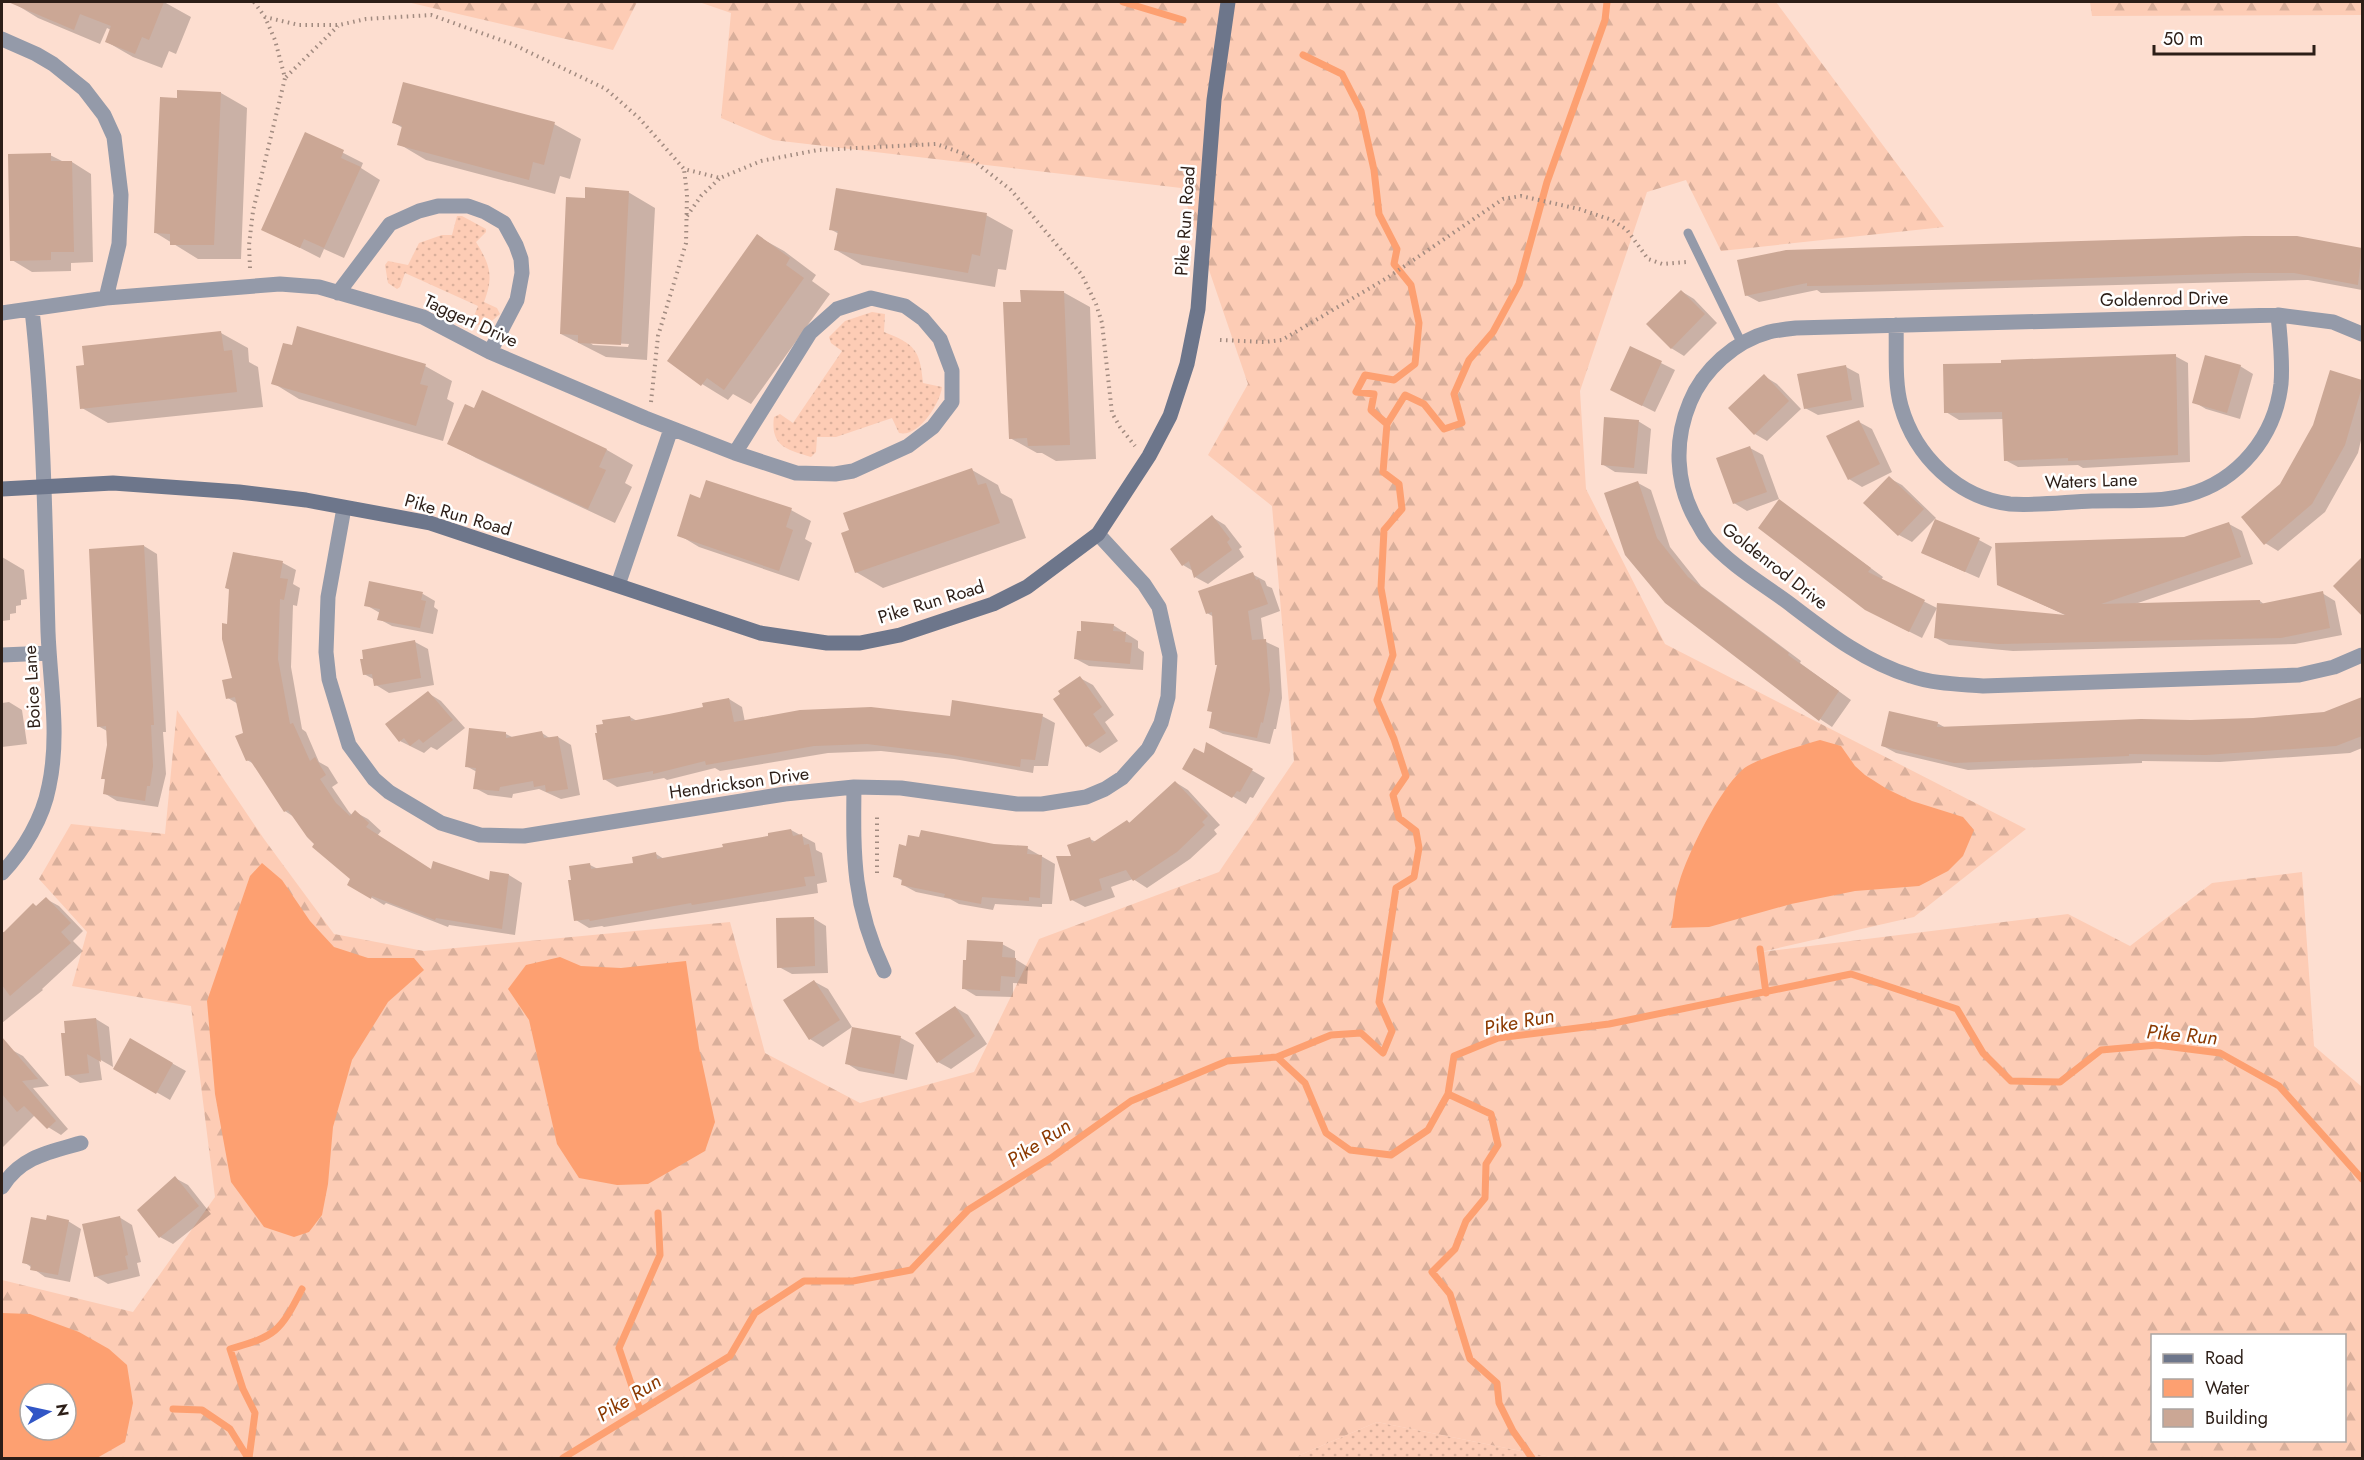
<svg xmlns="http://www.w3.org/2000/svg" width="2364" height="1460" viewBox="0 0 2364 1460" font-family="Jost,sans-serif">
  <style>
    .grass { fill: url(#grass-dots) }
    .forest { fill: url(#forest-firs); fill-rule: evenodd }
    .water { fill: #fda071; fill-rule: evenodd }
    .shadow { fill: #0003; fill-rule: evenodd }
    .lines { fill: none; stroke-linecap: round; stroke-linejoin: round }
    .stream { stroke: #fda071; stroke-width: 7 }
    .building { fill: #cba795 }
    .path { stroke: #a28b80; stroke-width: 4; stroke-dasharray: 1.5 4.5; stroke-linecap: butt }
    .lane { stroke: #949aa9; stroke-width: 9 }
    .street { stroke: #949aa9; stroke-width: 15 }
    .secondary { stroke: #6d768b; stroke-width: 15 }
    .labels { text-anchor: middle; dominant-baseline: central; stroke-width: 5; stroke-linejoin: round; paint-order: stroke }
    .street-label { font-size: 18px; fill: #2c1e17; stroke: #fff }
    .water-label { font-size: 20px; font-style: italic; fill: #8b3900; stroke: #fff }
  </style>
  <defs>
    <pattern id="grass-dots" width="8" height="8" patternUnits="userSpaceOnUse" patternTransform="scale(1.5)"><rect width="8" height="8" fill="#fdccb5"/><path d="M2 2h.1M6 6h.1" fill="none" stroke="#d9af9b" stroke-width="1.8" stroke-linecap="round"/></pattern>
    <pattern id="forest-firs" width="22" height="20" patternUnits="userSpaceOnUse" patternTransform="scale(1.5)"><rect width="22" height="20" fill="#fdccb5"/><path d="M5 1l3.5 6h-7zM16 11l3.5 6h-7z" fill="#d9af9b"/></pattern>
  </defs>
  <rect width="100%" height="100%" fill="#fdded0"/>
  <path class="grass" d="M457 216H462L486 229V232L476 242C490 265 494 276 484 302L497 308 500 314 487 325H474L472 321 478 306 405 273 400 287 397 289 388 283 385 265 388 261 408 265 419 243 442 235H452Z
    M872 312 885 314 884 332C915 344 920 350 923 383L942 387C940 404 918 438 899 433L892 418 836 437H817L816 452 811 457C787 450 770 446 774 417L780 414 793 423 842 351 831 343 829 337 845 321Z
    M1377 1422 1556 1458H1293Z"/>
  <path class="forest" d="M407 2H637L613 50Z
    M699 2H1776L1944 227 1721 251 1686 180 1647 192 1580 391 1586 489 1665 644 2026 829 1914 917 1761 952 2068 914 2130 946 2212 883 2302 872 2314 1046 2362 1087V1458H1556L1377 1422 1293 1458H2V1280L133 1312 215 1197 191 1006 72 986 87 932 39 879 71 824 165 834 177 710 264 839 334 934 424 951 730 922 765 1053 860 1103 974 1072 1039 939 1219 872 1294 761 1272 506 1208 455 1248 384 1181 188 773 140 721 118 731 13ZM2152 1336H2344V1440H2152ZM30 1394H66V1430H30Z
    M2090 2H2362V15L2092 16Z"/>
  <path class="water" d="M1820 740 1841 746 1855 766 1865 775 1887 789 1912 801 1963 817 1974 830 1963 856 1948 871 1919 886 1855 891 1791 904 1709 927 1671 928C1674 913 1674 897 1679 883 1688 852 1719 791 1742 770 1754 759 1803 745 1820 740Z
    M262 863 282 880 310 921 334 947 368 958H414L424 970 388 1002 352 1060 333 1127 328 1184 322 1215 309 1232 294 1237 264 1227 231 1182 215 1094 207 1001 250 876Z
    M560 957 581 966 621 968 686 961 699 1048 715 1122 705 1151 648 1184 617 1185 579 1178 557 1144 529 1020 508 989 526 965Z
    M2 1313 30 1314 79 1332 109 1349 127 1365 133 1403 125 1442 97 1458H2ZM30 1394H66V1430H30Z"/>
  <path class="shadow" d="M12 2H164L191 17 176 54 169 51 162 68 133 57 107 42 111 30 107 28 100 44 38 18Z
    M221 93 247 108 241 259H198L156 233 179 99Z
    M394 123 554 124 581 139 570 179 560 176 555 194 426 160 399 144 403 128Z
    M306 134 363 163 361 168 380 180 344 258 324 249 320 258 263 229Z
    M50 155 64 162H72L91 174 93 262 71 263V271L32 272 12 260Z
    M628 192 655 208 647 360 606 357 561 334 586 199ZM589 342 629 344 628 347 593 345Z
    M986 215 1013 230 1006 270 998 269 995 287 862 265 836 250 839 234 830 229Z
    M757 236 784 251 816 275 812 281 830 294 751 404 733 394 728 400 702 384Z
    M2297 237 2362 250V290L2308 280 1821 293 1817 290 1759 302 1746 295 1739 261Z
    M1681 291 1694 299 1717 323 1684 356 1671 348Z
    M1063 292 1090 307 1096 459 1056 461 1042 453H1037L1010 438 1022 303Z
    M221 333 248 348 249 362 258 367 263 407 108 423 82 408Z
    M1631 348 1675 370 1655 412 1625 397Z
    M2175 356 2188 363 2190 462 2083 468 2078 465 2018 467 2005 460 2004 419 1959 420 1946 412Z
    M425 366 452 381 447 399 454 403 443 441 299 399 273 383Z
    M2240 366 2253 374 2240 419 2206 409 2194 402Z
    M1846 367 1859 374 1864 407 1818 415 1805 408Z
    M2331 372 2362 382V436L2358 453 2325 512 2278 551 2265 543 2281 485 2315 426Z
    M1764 376 1777 384 1801 409 1767 441 1755 434Z
    M482 392 607 450 633 465 625 483 632 487 615 523 476 458 449 443 474 410Z
    M1638 421 1651 429 1647 474 1615 472 1602 464Z
    M1859 422 1872 429 1892 472 1862 487 1849 479Z
    M1750 448 1763 455 1779 499 1747 511 1734 503Z
    M972 470 998 485 1001 493 1012 499 1026 538 883 588 856 572Z
    M1889 478 1902 485 1936 518 1912 542 1899 535Z
    M1638 483 1651 490 1670 547 1701 586 1801 661 1800 663 1851 700 1832 727 1820 719 1666 602Z
    M1779 501 1883 577 1881 580 1937 608 1922 638 1880 617Z
    M791 510 811 521 805 539 812 543 799 581 699 547 679 535Z
    M1212 517 1225 525 1242 547 1239 549 1244 557 1208 584 1195 577 1193 571 1183 565Z
    M2229 524 2242 531 2253 564 2135 604 2260 601 2265 605 2322 593 2335 601 2342 635 2295 644 2013 651 1949 645 1936 638 2067 616 1998 584 2184 539Z
    M1979 540 1992 547 1979 578 1936 559Z
    M144 546 157 554 166 732H163L166 774 158 807 117 801 104 793 106 780 102 778 108 745 107 731 98 726Z
    M234 553 283 563 296 570 293 584 300 588 297 606 293 605 291 667 302 729 306 732 319 762 328 767 338 783 332 787 349 812 352 815 355 812 368 819 381 831 377 836 432 871 490 882 509 875 522 883 515 935 449 925 448 927 386 903 384 905 349 884 352 879 294 817 285 811 254 764 247 760 245 734 238 704 228 698 233 679 229 625 230 590 226 588Z
    M2 557 24 570 27 599 21 600V605L16 606V613L10 614V620L2 621Z
    M2362 559V612L2335 586Z
    M1252 574 1265 581 1267 586 1272 588 1280 611 1261 618 1264 641 1279 648 1282 698 1276 729H1274L1270 744 1223 734 1210 727 1218 666 1214 617 1207 613Z
    M423 594 435 601 434 607 438 610 433 634 392 626 379 619 380 613 366 605Z
    M1113 625 1138 641V648L1144 652 1143 670 1089 666 1076 659Z
    M415 642 428 649 434 685 389 693 376 685 375 680 364 674Z
    M1080 678 1093 685 1114 715 1105 722 1118 741 1100 753 1087 746Z
    M428 693 441 701 465 728 437 750 431 747 424 753 400 741Z
    M729 699 742 707 745 722 1042 716 1055 723 1048 766H1034L1033 773 954 759 881 751 828 753 720 771 715 768 667 780 664 778 617 787 604 779 630 717 637 721 705 708Z
    M2362 699V748L2350 753 2220 762 2142 761V763L1968 770 1896 753 1883 746 1937 723 1946 728 2253 719 2324 713Z
    M9 702 22 710 27 744 2 747V703Z
    M542 733 551 739 558 737 571 745 580 795 561 799 539 789 513 794 512 798 488 795 475 788 477 772 466 766 506 734 514 738Z
    M1207 744 1265 778 1253 798 1250 797 1246 804 1184 768 1205 756Z
    M1175 782 1188 790 1220 825 1214 830 1217 834 1190 859 1147 888 1133 879 1111 887 1115 897 1085 907 1072 900 1073 858 1090 839 1096 842 1127 821 1130 823Z
    M791 830 815 843 816 850 822 853 827 882 817 884 818 893 604 927 602 926 589 928 576 920 590 865 598 869 635 864 656 854 664 859 724 848Z
    M994 846 1027 848 1055 864 1052 904H1042V907L995 904 993 910 959 904 950 899 916 892 903 885V881L894 876Z
    M46 899 59 906 83 931 73 941 83 951 42 989 43 990 2 1023V932H5L33 904 37 907Z
    M813 918 826 926 828 973 792 974 779 967Z
    M1002 944 1015 951V959L1028 967 1027 984 1013 983V997L976 996 963 988Z
    M815 982 828 989 852 1027 823 1047 810 1039Z
    M955 1007 968 1015 987 1044 951 1069 938 1062Z
    M96 1019 109 1027 113 1067 99 1059 102 1080 80 1083 67 1075Z
    M853 1029 901 1038 914 1045 907 1080 859 1071 846 1063Z
    M130 1040 186 1071 170 1100 115 1068Z
    M10 1049 23 1056 49 1086 33 1088 68 1129 61 1135 48 1127 35 1115 2 1148V1057Z
    M175 1178 188 1185 211 1214 173 1244 160 1237Z
    M119 1217 132 1225 141 1262 137 1263 140 1276 108 1284 95 1276Z
    M68 1221 81 1229 70 1282 45 1277 24 1262 47 1222Z"/>
  <g class="lines">
    <path class="stream" d="M1123 2 1183 20
      M1303 55 1342 74 1361 111 1374 170 1379 214 1397 249 1394 264 1411 285 1419 323 1415 364 1394 380 1365 375 1356 392 1374 394 1371 410 1387 424
      M1760 949 1766 993
      M1277 1057 1331 1035 1361 1033 1383 1053 1392 1031 1379 1002 1396 888 1414 877 1419 848 1416 831 1399 818 1393 795 1406 776 1394 739 1377 700 1393 655 1381 588 1384 530 1402 509 1399 484 1383 472 1387 424 1405 395 1424 404 1444 429 1462 423 1454 394 1469 360 1493 332 1519 284 1547 182 1605 20 1607 2
      M1448 1094 1491 1114 1498 1145 1486 1164 1485 1198 1466 1221 1455 1249 1432 1272 1450 1294 1470 1359 1497 1383 1499 1403 1513 1431 1532 1458
      M173 1409 202 1410 230 1429 248 1458
      M640 1410 619 1348 660 1255 658 1213
      M249 1458 255 1413 243 1389 230 1349C276 1336 280 1332 302 1289
      M563 1458 730 1356 755 1313 804 1281H853L911 1270 968 1210 1051 1158 1131 1101 1227 1061 1277 1057 1305 1083 1326 1133 1350 1150 1391 1155 1428 1130 1448 1094 1454 1056 1498 1038 1609 1024 1851 974 1957 1009 1983 1053 2011 1081 2060 1082 2101 1050 2157 1045 2220 1053 2279 1086 2362 1179"/>
  </g>
  <path class="building" d="M8 2H164L149 40 142 37 135 54 105 42 111 26 80 14 74 30Z
    M403 82 555 122 544 165 533 162 529 180 397 145 402 126 392 123Z
    M177 90 221 92 214 245H170V234L154 233 160 97 177 98Z
    M305 132 344 150 341 158 361 167 324 248 304 239 300 248 261 230Z
    M51 153V161H72L74 252H51V260L10 261 8 154Z
    M585 187 629 191 621 345 578 343V335L560 334 566 197 585 198Z
    M836 188 987 213 980 256 972 254 968 273 834 250 838 231 829 230Z
    M757 234 790 258 786 265 804 278 724 390 707 378 701 386 667 361Z
    M2245 236H2297L2362 248 2358 285 2294 273H2246L1869 285 1807 286V283L1745 296 1737 260 1786 250Z
    M1020 290 1064 291 1070 445 1028 446 1027 438 1009 439 1003 302H1021Z
    M1681 290 1705 314 1671 349 1646 324Z
    M297 326 426 364 420 384 428 386 416 426 271 384 283 343 292 345Z
    M221 331 224 351 232 350 237 392 80 409 76 366 84 365 82 346Z
    M1630 346 1662 361 1642 406 1610 390Z
    M2176 354 2178 455 2068 461V458L2004 461 2002 412 1944 413 1943 364 2001 363V360Z
    M2205 355 2241 365 2227 413 2192 403Z
    M1846 365 1852 400 1804 409 1797 374Z
    M2330 370 2362 380V387L2345 445 2312 504 2264 545 2241 517 2280 484 2313 425Z
    M1764 374 1789 401 1754 435 1728 408Z
    M482 390 607 449 599 467 606 470 588 509 447 444 465 404 474 408Z
    M1604 417 1639 420 1634 468 1601 465Z
    M1859 420 1880 464 1848 480 1826 436Z
    M1750 446 1767 492 1733 504 1716 458Z
    M972 468 978 485 986 483 1000 523 855 573 841 533 849 530 843 513Z
    M1889 476 1924 509 1898 536 1863 503Z
    M706 480 792 508 786 527 793 530 779 571 677 536 690 494 700 498Z
    M1638 481 1657 538 1688 577 1789 653 1788 655 1839 691 1819 721 1665 603 1625 555 1604 493Z
    M1779 499 1871 568 1868 572 1925 600 1909 632 1865 610 1758 528Z
    M1212 515 1230 539 1227 542 1232 550 1194 578 1189 561 1182 566 1170 549Z
    M1935 519 1980 538 1965 572 1921 553Z
    M2229 522 2241 557 2101 604 2260 600V604L2323 591 2330 628 2281 638 1999 644 1934 638 1937 603 2066 615 1997 585 1995 543 2184 537Z
    M144 545 154 725H151L153 766 150 786H147L145 801 103 794 105 779H101L107 745 106 726 97 727 89 549Z
    M233 552 283 561 280 578 288 579 284 600 280 599 278 659 290 724 293 723 310 761 315 757 326 775 320 779 336 803 350 816 355 810 369 823 366 827 431 869 433 861 489 880 490 871 509 874 502 929 436 918 435 920 372 896 371 899 347 885 350 879 312 847 314 844 307 837 288 810 284 812 250 760 246 761 235 736 243 733 235 697 226 699 222 680 232 678 222 639V623L227 624 229 589 225 588Z
    M2362 557V616L2333 586Z
    M1253 572 1256 580 1259 579 1268 604 1248 611 1252 640 1266 639 1270 690 1263 723 1261 722 1257 738 1209 728 1212 712 1207 711 1217 665H1215L1212 612 1206 614 1198 591Z
    M369 581 423 592 421 600 426 601 420 628 377 620 380 609 364 606Z
    M1081 621 1114 624 1113 631 1126 632 1125 642 1132 643 1130 664 1074 659 1077 631H1081Z
    M415 640 421 678 374 686 372 674 363 675 360 659H363L362 650Z
    M1080 676 1102 707 1093 714 1106 733 1086 747 1053 699 1060 694 1058 691Z
    M428 691 453 720 423 743 419 739 410 746 404 738 399 742 385 724Z
    M2362 697V736L2336 746 2206 755 2129 754V756L1954 763 1881 746 1889 711 1938 722 1937 727 2141 719 2191 720 2253 718 2324 712Z
    M729 698 734 722 800 710 871 707 950 716 952 700 1043 714 1035 760 1021 759 1020 767 940 753 867 744 814 746 706 765 705 761 653 774V771L603 780 595 733H597L596 725 603 724 602 720 630 716 631 721 669 714 703 707 702 703Z
    M469 728 506 732V738L542 731 544 738 558 736 568 789 546 792 545 785 534 787 533 781 500 787 499 791 473 789 476 768 465 767Z
    M1206 742 1253 769 1240 792 1237 791 1232 798 1182 769 1194 748 1204 753Z
    M1175 781 1208 816 1202 822 1205 825 1177 852 1133 881 1126 870 1099 879 1102 890 1070 901 1056 856H1071L1067 845 1090 837 1092 843 1127 820 1129 823Z
    M791 829 793 836 802 834 804 845 809 844 815 876 804 877 806 886 692 905 691 903 590 921 589 919 574 921 568 880H571L569 866 590 863 591 869 633 863 632 857 656 852 657 859 723 847 722 844 768 836V833Z
    M921 830 994 844 1028 846 1027 854 1042 855 1040 898 1029 897V901L982 897 981 904 944 897 945 894 901 885 902 879 893 877 899 844 906 846 908 835 919 837Z
    M46 897 71 923 61 932 71 943 10 996 2 985V934L33 903 36 906Z
    M814 917 815 966 777 968 776 918Z
    M967 940 1003 942 1002 957 1016 958 1015 977 1001 976 1000 991 962 989 963 960H966Z
    M814 980 840 1020 809 1040 783 1000Z
    M955 1006 975 1036 937 1063 915 1033Z
    M96 1018 101 1062 87 1054 89 1073 65 1076 61 1033H65L64 1021Z
    M852 1027 901 1036 894 1074 845 1064Z
    M2 1037 38 1079 22 1081 56 1121 47 1129 24 1106 17 1112 2 1094Z
    M130 1038 173 1063 156 1094 113 1069Z
    M175 1176 199 1206 159 1238 137 1210Z
    M47 1215 69 1220 58 1275 30 1270 31 1265 22 1263 31 1217 46 1220Z
    M120 1216 128 1255 125 1256 128 1269 94 1277 82 1224Z"/>
  <g class="lines">
    <path class="path" d="M254 2 265 17 299 25H339L366 19 431 15 512 44 606 89 639 118 684 169 720 178 761 161 818 150 936 144 965 154 1011 190 1082 275 1096 304 1102 323 1112 413 1120 427 1135 446
      M286 77 338 26
      M687 216 701 196 720 178
      M250 268 249 245 253 211 285 78 275 40 265 17
      M1220 340 1264 342 1282 340 1387 278 1503 199 1521 196 1579 209 1612 220 1627 230 1648 259 1662 264 1686 262
      M651 402 658 336 686 243 687 194 684 169
      M877 873V813"/>
    <path class="lane" d="M1688 233 1742 344"/>
    <path class="street" d="M2 39 36 54 53 64 84 89 104 115 114 137 121 195 119 244 106 298
      M338 293 390 224 419 211 438 206H468L485 212 504 223 516 245 521 259 522 273 517 300 490 352
      M2 313 106 298 280 284 319 287 423 317 490 352 645 418 735 453 796 473 835 474 853 471 908 446 933 427 952 402V371L940 339 923 319 905 306 871 298 837 309 810 333 735 453
      M1896 325C1897 351 1894 381 1901 406 1915 456 1958 498 2010 504 2035 506 2066 502 2092 501 2123 500 2157 503 2187 495 2239 481 2275 436 2281 384 2283 361 2280 338 2278 315
      M2362 334 2333 322 2278 315 1796 328C1787 329 1778 330 1769 332 1735 341 1703 370 1690 402 1674 440 1675 483 1696 520 1700 526 1703 534 1708 539 1730 565 1763 584 1790 604 1828 633 1865 662 1911 676 1934 684 1959 684 1983 686L2299 675 2334 667 2362 655
      M344 508 328 597 326 652 329 679 349 745 374 779 389 792 441 823 480 835 524 836 785 794 854 787 901 788 1017 804H1042L1086 797 1105 789 1122 778 1148 749 1161 723 1168 697 1170 656 1159 607 1144 584 1098 534
      M618 585 671 429
      M2 655 49 653
      M854 787C853 858 853 905 884 971
      M2 873C24 850 43 818 49 786 60 735 50 684 48 632 45 525 44 416 32 310
      M2 1187C20 1157 49 1152 81 1143"/>
    <path class="secondary" d="M2 489 113 483 239 492 306 500 430 523 760 633 827 643H860L900 635 993 604 1027 587 1098 534 1149 456 1170 416 1187 364 1198 309 1214 100 1228 2"/>
  </g>
  <g class="labels">
    <g class="street-label">
      <text transform="translate(1185 221) rotate(-86)">Pike Run Road</text>
      <text transform="translate(2164 299) rotate(-1)">Goldenrod Drive</text>
      <text transform="translate(471 321) rotate(25)">Taggert Drive</text>
      <text transform="translate(2091 481) rotate(-2)">Waters Lane</text>
      <text transform="translate(458 515) rotate(16)">Pike Run Road</text>
      <text transform="translate(1775 566) rotate(38)">Goldenrod Drive</text>
      <text transform="translate(931 602) rotate(-17)">Pike Run Road</text>
      <text transform="translate(32 687) rotate(-93)">Boice Lane</text>
      <text transform="translate(739 783) rotate(-8)">Hendrickson Drive</text>
    </g>
    <g class="water-label">
      <text transform="translate(1519 1022) rotate(-11)">Pike Run</text>
      <text transform="translate(2182 1035) rotate(5)">Pike Run</text>
      <text transform="translate(1039 1143) rotate(-33)">Pike Run</text>
      <text transform="translate(629 1398) rotate(-32)">Pike Run</text>
    </g>
  </g>
  <rect width="2364" height="1460" fill="none" stroke="#2c1e17" stroke-width="6"/>
  <rect x="2151" y="1334" width="195" height="108" fill="#ffffff" stroke="#aba5a2" stroke-width="1.5"/>
  <rect x="2163" y="1354" width="30" height="9" fill="#6d768b" stroke="#aba5a2" stroke-width="1.5"/>
  <text x="2205" y="1364" font-size="18" fill="#2c1e17">Road</text>
  <rect x="2163" y="1379" width="30" height="18" fill="#fda071" stroke="#aba5a2" stroke-width="1.5"/>
  <text x="2205" y="1394" font-size="18" fill="#2c1e17">Water</text>
  <rect x="2163" y="1409" width="30" height="18" fill="#cba795" stroke="#aba5a2" stroke-width="1.5"/>
  <text x="2205" y="1424" font-size="18" fill="#2c1e17">Building</text>
  <g transform="translate(48 1412) rotate(82)"><circle r="28" fill="#ffffff" stroke="#aba5a2" stroke-width="1.5"/>
  <path d="M0-4.5L10 22L0 15L-10 22Z" fill="#3156c6"/>
  <text y="-9" font-size="16" font-weight="bold" text-anchor="middle" fill="#2c1e17">N</text>
  </g>
  <path d="M2154 45v9h160v-9" fill="none" stroke="#2c1e17" stroke-width="3"/>
  <text x="2163" y="45" font-size="18" fill="#2c1e17" stroke="#ffffff" stroke-width="4.5" paint-order="stroke">50 m</text>
</svg>
